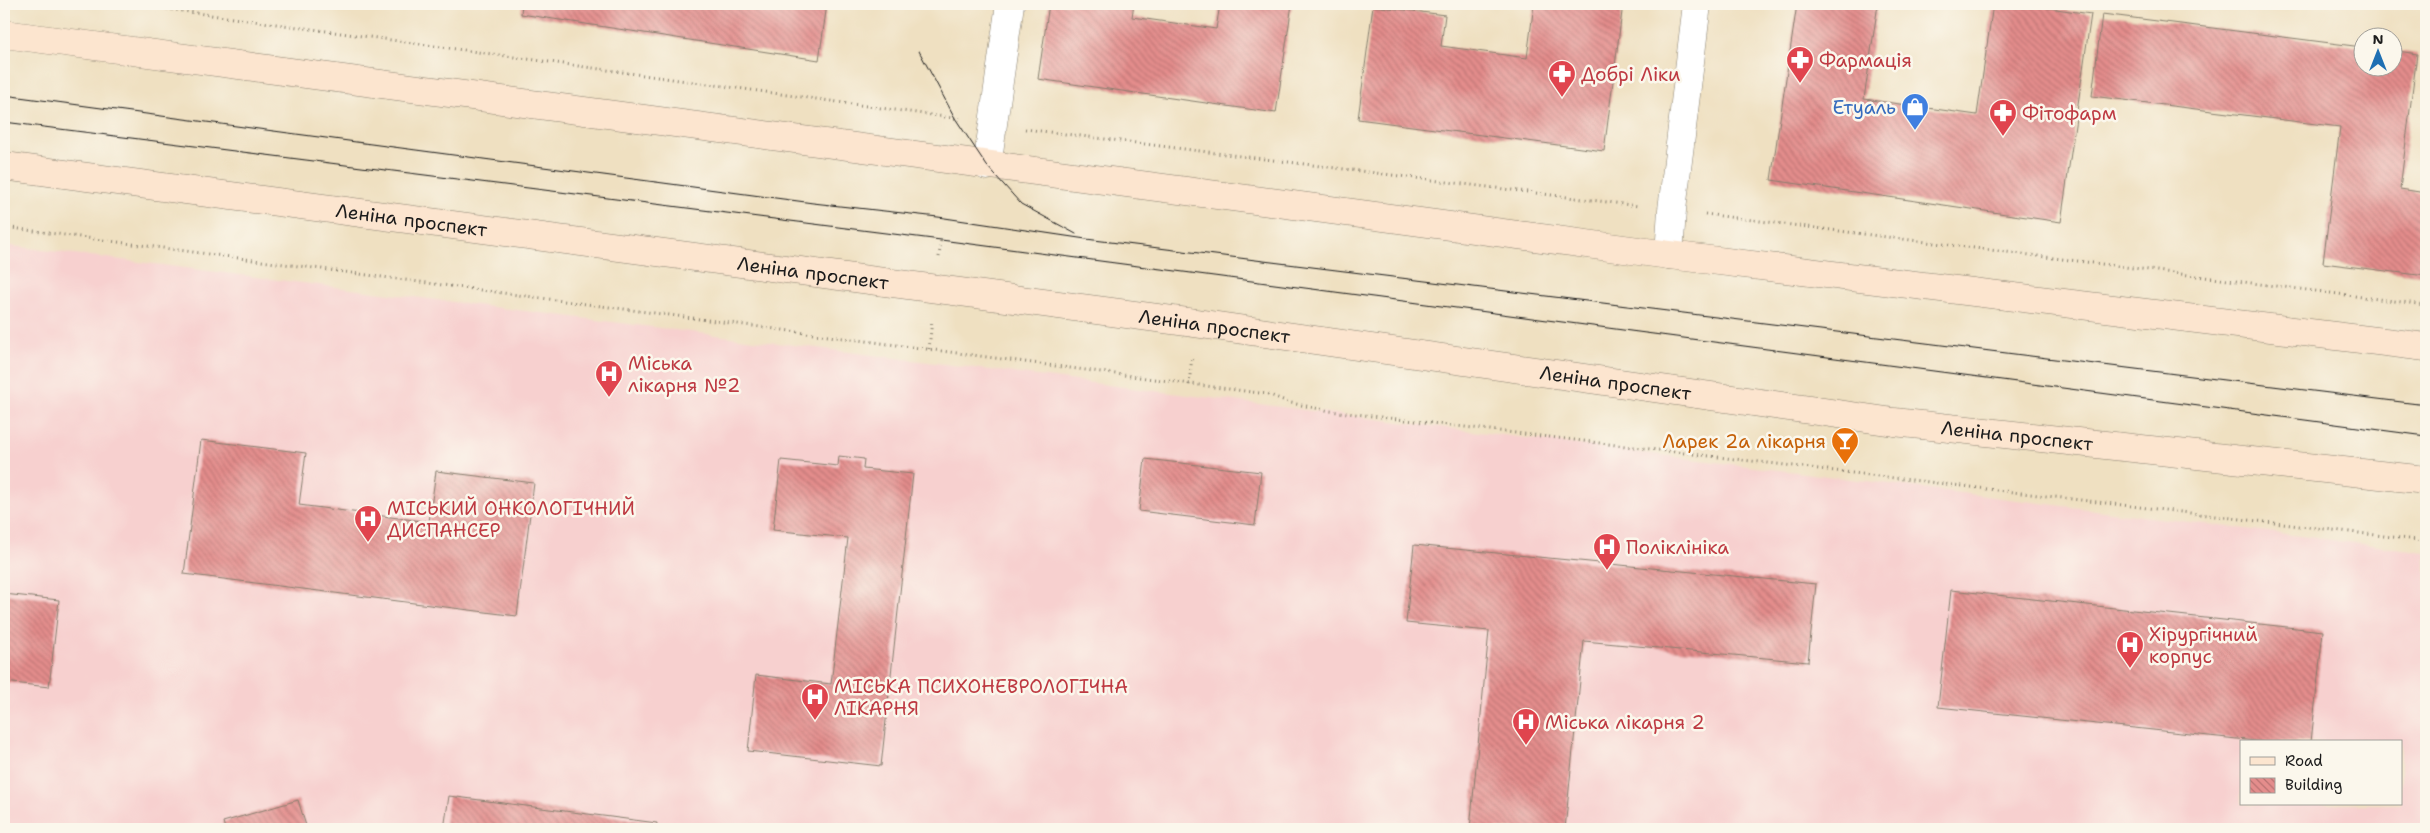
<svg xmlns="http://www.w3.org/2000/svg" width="2430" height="833" viewBox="0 0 2430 833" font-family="'Shantell Sans',sans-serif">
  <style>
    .built { fill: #f7d0cf; fill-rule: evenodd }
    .building { fill: url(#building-back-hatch) }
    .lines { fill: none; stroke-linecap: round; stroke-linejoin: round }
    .minor-casing { stroke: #867e6e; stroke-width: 29 }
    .tertiary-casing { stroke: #867e6e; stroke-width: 29 }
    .secondary-casing { stroke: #867e6e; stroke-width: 29 }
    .path { stroke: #867e6e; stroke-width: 3; stroke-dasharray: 1 4; stroke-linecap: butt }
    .minor { stroke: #fff; stroke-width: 28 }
    .tertiary { stroke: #fff; stroke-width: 28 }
    .secondary { stroke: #fce5cf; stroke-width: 28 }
    .tram { stroke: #1c1c1c; stroke-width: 1 }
    .labels { text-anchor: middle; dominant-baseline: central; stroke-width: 5; stroke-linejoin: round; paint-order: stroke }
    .health-label { font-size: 19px; fill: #be3a42; stroke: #fbf7ec; text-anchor: start }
    .shop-label { font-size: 19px; fill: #366cbe; stroke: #fbf7ec; text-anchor: end }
    .street-label { font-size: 19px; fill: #1c1c1c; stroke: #fbf7ec }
    .food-label { font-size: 19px; fill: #c56008; stroke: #fbf7ec; text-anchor: end }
  </style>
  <defs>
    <pattern id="building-back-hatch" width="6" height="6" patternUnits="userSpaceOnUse" patternTransform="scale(1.25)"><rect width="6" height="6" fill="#e48d8c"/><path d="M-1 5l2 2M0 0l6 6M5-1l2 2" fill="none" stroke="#b87272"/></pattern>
  </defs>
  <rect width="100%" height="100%" fill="#fbf7ec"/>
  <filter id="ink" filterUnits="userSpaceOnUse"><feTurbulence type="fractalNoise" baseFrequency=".02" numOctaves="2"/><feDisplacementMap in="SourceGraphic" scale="10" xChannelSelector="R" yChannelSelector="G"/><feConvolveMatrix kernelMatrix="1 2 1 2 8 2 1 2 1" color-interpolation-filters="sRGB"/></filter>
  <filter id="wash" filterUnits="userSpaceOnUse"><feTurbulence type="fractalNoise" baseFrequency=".0096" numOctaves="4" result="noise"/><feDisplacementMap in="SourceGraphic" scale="20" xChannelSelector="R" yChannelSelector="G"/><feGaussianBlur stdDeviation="1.12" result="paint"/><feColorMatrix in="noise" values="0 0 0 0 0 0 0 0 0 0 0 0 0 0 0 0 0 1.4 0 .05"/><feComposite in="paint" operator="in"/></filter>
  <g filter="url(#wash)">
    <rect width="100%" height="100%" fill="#efe0c1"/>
    <path class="built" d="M4 245 2426 552V829H4ZM2241 742H2401V804H2241Z"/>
    <g id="blocks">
      <path class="building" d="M522 4H827L819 60 521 14Z
        M1049 4H1134L1132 17 1216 29 1220 4H1292L1276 113 1038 79Z
        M1534 4H1623L1604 151 1358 119 1373 6 1445 15 1441 46 1527 58Z
        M1797 4H1878L1864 99 1977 115 1993 4H2021L2091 14 2061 222 1771 180Z
        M2102 14 2362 47V68H2392V50L2417 54 2400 189 2426 193V276L2323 263 2340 127 2092 96Z
        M201 440 306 453 299 505 429 522 436 471 534 483 517 616 184 574Z
        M839 456 864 459 863 469 913 474 881 766 748 751 756 675 831 684 848 538 773 530 781 460 838 466Z
        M1145 459 1261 472 1255 525 1139 511Z
        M1414 545 1816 584 1808 662 1584 641 1565 829H1470L1489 631 1406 623Z
        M1951 590 2323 631 2311 742H2265L1938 707Z
        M4 594 59 600 49 687 4 682Z
        M449 796 657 823 656 829H444Z
        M298 800 307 829H225L223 822Z"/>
    </g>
  </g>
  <g filter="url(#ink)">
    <use href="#blocks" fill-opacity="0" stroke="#867e6e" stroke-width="1"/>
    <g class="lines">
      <defs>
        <path id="minor" d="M987 166 1010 4"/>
        <path id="tertiary" d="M1669 255 1672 210 1697 4"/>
        <g id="secondary">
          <path d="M4 34 1669 255 2426 347"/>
          <path id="s1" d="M4 166 1195 323 1894 422 2426 480"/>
        </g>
      </defs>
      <use href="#minor" class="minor-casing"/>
      <use href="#tertiary" class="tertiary-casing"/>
      <use href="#secondary" class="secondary-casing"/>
      <path class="path" d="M132 4 960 119
        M1025 129 1639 206
        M1705 214 2426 305
        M4 227 1267 394 1291 403 1330 411 2426 541
        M939 257 941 240
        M929 349 932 320
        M1189 385 1192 356"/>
      <use href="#minor" class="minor"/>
      <use href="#tertiary" class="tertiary"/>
      <use href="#secondary" class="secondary"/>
      <path class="tram" d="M919 51 955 118 987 166 1021 204 1076 234
        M4 95 813 203 938 217 1086 239 2426 405
        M4 122 941 240 2426 436"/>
    </g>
  </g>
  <defs>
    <symbol id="pharmacy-pin" viewBox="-11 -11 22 30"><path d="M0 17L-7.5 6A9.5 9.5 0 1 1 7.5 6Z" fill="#e0444e" stroke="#fbf7ec"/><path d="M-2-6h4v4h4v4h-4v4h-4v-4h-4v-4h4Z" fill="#fff"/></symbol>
    <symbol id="shop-pin" viewBox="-11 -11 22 30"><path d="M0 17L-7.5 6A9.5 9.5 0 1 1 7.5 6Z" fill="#3f7fe0" stroke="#fbf7ec"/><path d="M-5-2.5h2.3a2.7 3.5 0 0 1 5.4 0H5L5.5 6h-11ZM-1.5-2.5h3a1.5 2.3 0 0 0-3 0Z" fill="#fff"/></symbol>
    <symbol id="hospital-pin" viewBox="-11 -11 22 30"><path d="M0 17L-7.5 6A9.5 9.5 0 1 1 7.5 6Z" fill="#e0444e" stroke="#fbf7ec"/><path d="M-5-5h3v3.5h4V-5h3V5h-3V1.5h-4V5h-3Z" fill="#fff"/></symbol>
    <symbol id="bar-pin" viewBox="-11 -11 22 30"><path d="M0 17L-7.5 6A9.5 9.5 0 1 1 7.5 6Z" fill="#e8710a" stroke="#fbf7ec"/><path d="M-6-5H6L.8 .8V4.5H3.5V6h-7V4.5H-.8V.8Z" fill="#fff"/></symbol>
  </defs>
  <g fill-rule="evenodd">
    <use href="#pharmacy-pin" x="1784" y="44" width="32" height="43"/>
    <use href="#pharmacy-pin" x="1546" y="58" width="32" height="43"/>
    <use href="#shop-pin" x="1899" y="91" width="32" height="43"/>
    <use href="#pharmacy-pin" x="1987" y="97" width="32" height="43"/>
    <use href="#hospital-pin" x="593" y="358" width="32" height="43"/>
    <use href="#bar-pin" x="1829" y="425" width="32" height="43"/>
    <use href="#hospital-pin" x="352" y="503" width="32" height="43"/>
    <use href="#hospital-pin" x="1591" y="531" width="32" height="43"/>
    <use href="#hospital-pin" x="2114" y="629" width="32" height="43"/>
    <use href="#hospital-pin" x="799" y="681" width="32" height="43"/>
    <use href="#hospital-pin" x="1510" y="706" width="32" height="43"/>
  </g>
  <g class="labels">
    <g class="health-label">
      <text x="1819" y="60">Фармація</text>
      <text x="1581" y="74">Добрі Ліки</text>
      <text x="2022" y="113">Фітофарм</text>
      <text x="628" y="363">Міська<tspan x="628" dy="22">лікарня №2</tspan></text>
      <text x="387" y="508">МІСЬКИЙ ОНКОЛОГІЧНИЙ<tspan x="387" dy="22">ДИСПАНСЕР</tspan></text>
      <text x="1626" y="547">Поліклініка</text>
      <text x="2149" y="634">Хірургічний<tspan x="2149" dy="22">корпус</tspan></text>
      <text x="834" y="686">МІСЬКА ПСИХОНЕВРОЛОГІЧНА<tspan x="834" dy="22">ЛІКАРНЯ</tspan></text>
      <text x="1545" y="722">Міська лікарня 2</text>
    </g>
    <g class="shop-label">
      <text x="1896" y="107">Етуаль</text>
    </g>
    <g class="street-label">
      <text stroke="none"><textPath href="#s1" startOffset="411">Леніна проспект</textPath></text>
      <text stroke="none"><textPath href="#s1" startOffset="816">Леніна проспект</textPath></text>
      <text stroke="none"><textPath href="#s1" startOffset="1221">Леніна проспект</textPath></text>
      <text stroke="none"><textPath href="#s1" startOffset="1626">Леніна проспект</textPath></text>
      <text stroke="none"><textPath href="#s1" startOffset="2031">Леніна проспект</textPath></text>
    </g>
    <g class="food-label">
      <text x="1826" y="441">Ларек 2а лікарня</text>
    </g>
  </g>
  <rect width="2430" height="833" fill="none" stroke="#fbf7ec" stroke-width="20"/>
  <rect x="2240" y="740" width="162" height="65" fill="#fbf7ec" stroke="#a29f99"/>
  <rect x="2250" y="757" width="25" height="8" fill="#fce5cf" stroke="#a29f99"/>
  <text x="2285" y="766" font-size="15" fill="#1c1c1c">Road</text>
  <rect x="2250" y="778" width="25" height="15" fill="url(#building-back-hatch)" stroke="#a29f99"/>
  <text x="2285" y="790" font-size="15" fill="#1c1c1c">Building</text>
  <g transform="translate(2378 52)"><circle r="24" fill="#fbf7ec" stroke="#a29f99"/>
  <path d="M0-4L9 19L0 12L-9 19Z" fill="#1f6fb2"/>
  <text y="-8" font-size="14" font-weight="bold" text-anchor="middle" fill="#1c1c1c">N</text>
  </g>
</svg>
